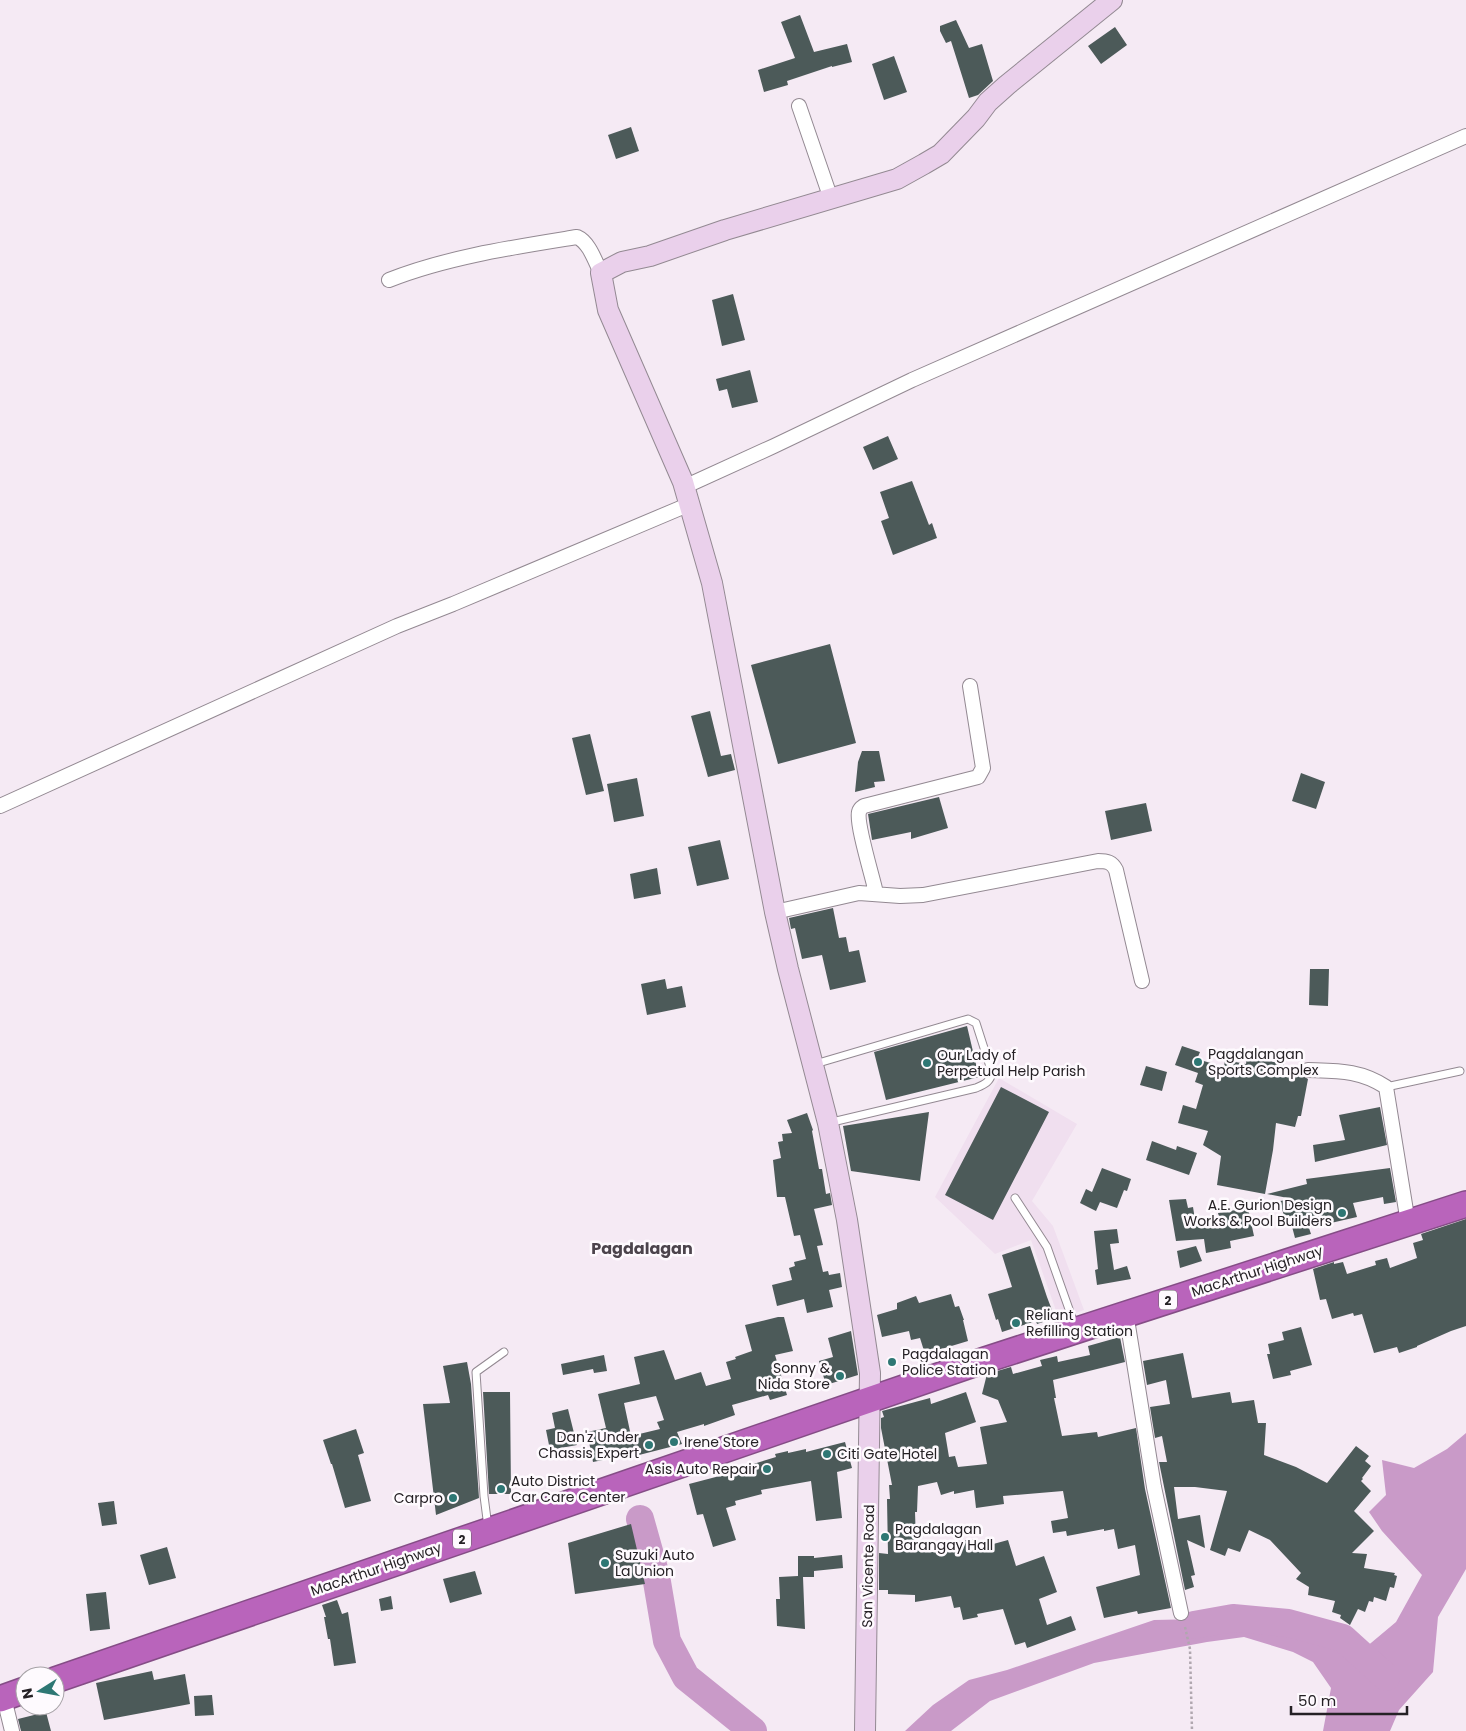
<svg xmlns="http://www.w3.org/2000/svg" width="1466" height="1731" viewBox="0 0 1466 1731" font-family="Poppins,sans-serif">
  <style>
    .built { fill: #f0dfef }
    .water { fill: #c99ac8 }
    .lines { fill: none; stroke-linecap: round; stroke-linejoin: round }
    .river { stroke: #c99ac8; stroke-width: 28 }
    .building { fill: #4c5a59; fill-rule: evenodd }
    .lane-casing { stroke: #938992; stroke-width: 9 }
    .street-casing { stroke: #938992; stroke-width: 16 }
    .secondary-casing { stroke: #938992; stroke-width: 22 }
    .highway-casing { stroke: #854d86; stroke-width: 28 }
    .path { stroke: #b0a7af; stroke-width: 2.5; stroke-dasharray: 2.5 2.5; stroke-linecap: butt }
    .lane { stroke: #fff; stroke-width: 7 }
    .street { stroke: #fff; stroke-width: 14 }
    .secondary { stroke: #ead0eb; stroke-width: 20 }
    .highway { stroke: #b964bb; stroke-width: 25 }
    .poi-dot { fill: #2e7774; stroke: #fefafe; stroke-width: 2 }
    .labels { text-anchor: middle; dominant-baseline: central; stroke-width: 5; stroke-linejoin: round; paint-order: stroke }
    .shield { fill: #fefafe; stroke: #666266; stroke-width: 1 }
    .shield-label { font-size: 12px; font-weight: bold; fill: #252125 }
    .poi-label { font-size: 14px; fill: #252125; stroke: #fefafe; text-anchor: start }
    .street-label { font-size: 14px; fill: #252125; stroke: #fefafe }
    .quarter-label { font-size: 16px; font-weight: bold; fill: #4c444c; stroke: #fefafe }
  </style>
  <rect width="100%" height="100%" fill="#f5eaf4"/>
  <path class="built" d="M999 1078 1077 1124 1032 1201 1053 1226 1084 1310 1059 1319 1031 1240 995 1254 935 1197Z"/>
  <path class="water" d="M1466 1433V1569L1438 1617 1433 1672 1399 1710 1390 1731H1323L1331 1688 1313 1662 1293 1652 1244 1637 1207 1642 1094 1663 990 1701 951 1731H905L933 1705 969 1680 1007 1670 1154 1620 1245 1618 1291 1624 1331 1634 1359 1653 1396 1622 1422 1575 1382 1531 1369 1512 1386 1495 1382 1460 1414 1468 1447 1449Z"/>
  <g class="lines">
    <path class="river" d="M640 1519 656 1576 667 1641 686 1677 753 1731
      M1194 1625 1233 1618 1288 1623 1343 1638 1386 1677"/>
  </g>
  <path class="building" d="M800 15 814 52 847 44 852 62 832 67V66L787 81 788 85 764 92 758 70 795 58 781 22Z
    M956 20 969 48 982 44 993 81 978 95 969 98 951 41 946 43 940 31V26Z
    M1115 27 1127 45 1101 64 1088 46Z
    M894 56 907 92 884 100 872 64Z
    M631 127 639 151 616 159 608 135Z
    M733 294 745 340 722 346 712 300Z
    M750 370 758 402 732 408 727 389 719 391 716 379Z
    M888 436 898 459 873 470 863 447Z
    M912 481 929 525 932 523 937 538 893 555 881 521 889 518 880 492Z
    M830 644 856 743 778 764 751 665Z
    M710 711 721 756 731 754 735 770 708 777 691 716Z
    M590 734 604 791 586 795 572 738Z
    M862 751H879L885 781 874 782 875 787 855 792 858 762Z
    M1301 773 1325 782 1316 809 1292 801Z
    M637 778 644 816 614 822 607 784Z
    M939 797 948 828 911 839V832L872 840 868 814Z
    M1146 803 1152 831 1111 840 1105 811Z
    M720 840 729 879 697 886 688 847Z
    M657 868 661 894 634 899 630 874Z
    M833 908 839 938 846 937 849 952 859 950 866 982 830 990 822 955 802 959 795 928 791 929 789 918Z
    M1310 969H1329L1328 1006 1309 1005Z
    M665 979 667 989 682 986 686 1007 647 1015 641 984Z
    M967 1026 979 1077 886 1100 874 1052Z
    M1182 1046 1200 1052 1197 1059 1224 1067 1225 1060 1246 1064 1247 1057 1284 1064 1283 1065 1299 1069 1301 1075 1308 1079 1301 1116H1298L1295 1127 1276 1123 1273 1150 1265 1194 1217 1185 1221 1156 1203 1145 1208 1131 1178 1123 1183 1105 1196 1109 1203 1085 1195 1082 1198 1073 1175 1065Z
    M1146 1066 1167 1072 1162 1091 1140 1085Z
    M1001 1087 1049 1112 993 1220 945 1195Z
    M1380 1107 1387 1145 1315 1162 1313 1145 1345 1140 1339 1115Z
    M929 1112 920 1181 851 1171 843 1126Z
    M807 1113 813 1130 812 1131 819 1169H822L826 1194 830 1193 832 1205 814 1209 823 1245 817 1246 823 1272 828 1271 829 1275 840 1273 842 1287 829 1290 833 1307 807 1313 804 1299 777 1306 772 1285 792 1280 789 1268 795 1266 794 1262 806 1259 800 1235 794 1236 785 1197H777L773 1160 781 1158 778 1142 783 1141 782 1134 792 1133 787 1120Z
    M1152 1141 1176 1150 1177 1146 1197 1153 1189 1175 1146 1160Z
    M1102 1168 1131 1179 1127 1191 1124 1190 1117 1208 1100 1202 1096 1211 1080 1203 1086 1189 1092 1192Z
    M1390 1168 1396 1202 1384 1204 1383 1197 1353 1203 1357 1217 1309 1228 1311 1234 1295 1238 1289 1215 1284 1216 1280 1201 1293 1199 1267 1194 1307 1184 1306 1179Z
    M1186 1199 1188 1208 1193 1207 1196 1226 1220 1220 1218 1213 1248 1208 1254 1236 1230 1241 1231 1248 1206 1253 1204 1239 1176 1241 1169 1200Z
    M1466 1219V1326L1451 1331 1417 1346V1347L1399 1353 1397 1347 1374 1353 1362 1314 1354 1316 1353 1313 1332 1319 1326 1299 1320 1300 1313 1269 1334 1262V1264L1343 1262 1347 1274 1376 1265 1375 1261 1387 1258 1390 1268 1417 1258 1413 1243 1423 1240 1421 1234Z
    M1117 1229 1119 1243 1110 1244 1114 1270 1127 1266 1131 1279 1097 1285 1095 1270 1098 1269 1094 1231Z
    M1030 1246 1047 1297 1055 1318 1037 1324 1036 1321 1002 1332 998 1319 996 1320 988 1294 1012 1287 1002 1255Z
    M1196 1246 1202 1261 1180 1268 1177 1251Z
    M951 1294 955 1307 959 1306 964 1320H963L968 1341 925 1354 920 1338 911 1340 909 1331 882 1337 877 1315 897 1309V1303L916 1296 919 1303Z
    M778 1317H784L793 1351 775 1355 787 1395 770 1400 768 1395 732 1405 735 1415 704 1426V1424L677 1432 682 1444 639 1455 638 1453 593 1462 587 1432 606 1428 598 1394 640 1384 634 1357 664 1350 675 1380 701 1372 706 1386 731 1379 726 1362 736 1359 735 1357 752 1351 745 1325ZM656 1396 664 1420 657 1422 660 1429 631 1436 624 1403Z
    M1301 1327 1312 1365 1290 1371 1291 1375 1273 1379 1267 1354H1270L1268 1344 1284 1340 1282 1332Z
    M851 1331 858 1375 826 1385 819 1361 833 1357 828 1338Z
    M1120 1337 1125 1362 1053 1380 1056 1398H1054L1062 1436 1097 1432 1098 1437 1136 1428 1145 1489 1171 1608 1138 1614 1137 1611 1104 1618 1096 1587 1140 1575 1135 1545 1118 1549 1114 1529 1104 1531V1529L1067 1536 1066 1531 1053 1533 1051 1521 1068 1518 1063 1491 1003 1496 1004 1504 976 1508 974 1490 954 1494V1491L941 1495 937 1482 918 1486 917 1512H915L916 1542 927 1543V1546L973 1539 975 1549 1008 1540 1016 1566 1044 1556 1057 1592 1039 1599 1047 1625 1071 1616 1076 1630 1027 1648 1025 1642 1015 1645 1003 1609 977 1614 978 1617 963 1620 960 1607 954 1608 951 1596 915 1602V1595L888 1594V1590H879V1553L888 1554 887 1499H890L889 1485H892L881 1428V1418L884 1417 882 1411 930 1398 931 1404 966 1392 976 1422 945 1433 949 1457 955 1456 958 1467 987 1464 980 1427 1007 1422 998 1400 982 1394 987 1374 1011 1367 1013 1374 1042 1366 1040 1360 1057 1356 1058 1362 1090 1355 1088 1346Z
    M1183 1353 1192 1398 1230 1392 1232 1403 1254 1400 1258 1423H1266L1264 1455 1296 1467 1327 1483 1356 1446 1369 1456 1365 1461 1371 1466 1362 1478 1363 1479 1361 1481 1371 1491 1354 1511 1374 1531 1352 1553 1367 1554 1364 1568 1395 1573 1394 1575 1397 1576 1394 1588 1390 1587 1386 1601 1374 1597 1373 1602 1369 1601 1365 1612 1358 1609 1350 1625 1340 1618 1341 1615 1332 1612 1335 1601 1308 1595 1309 1587 1296 1579 1301 1573 1270 1540 1249 1530 1240 1552 1228 1548 1225 1556 1210 1550 1227 1491 1195 1487H1174L1178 1519 1200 1515 1205 1548 1187 1540 1195 1575 1191 1576 1194 1587 1185 1590 1159 1462H1167L1162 1436 1155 1438 1150 1407 1170 1404 1166 1380 1147 1385 1143 1361Z
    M604 1355 607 1371 594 1373 593 1369 563 1375 561 1364Z
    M467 1362 471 1384 479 1498 436 1515 423 1404 450 1403 443 1366Z
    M483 1392H510L511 1494H489Z
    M568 1409 577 1445 550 1450 546 1430 555 1428 552 1413Z
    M356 1429 364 1453 358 1455 371 1501 345 1508 332 1464H331L323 1440Z
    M845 1442 852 1468 837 1472 842 1518 816 1521 811 1481 761 1490 762 1494 735 1501 736 1505 726 1508 736 1540 713 1547 703 1514 697 1515 689 1484 731 1473 730 1471 776 1457 775 1454 788 1451V1453L806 1449V1452Z
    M114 1501 117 1524 102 1526 98 1503Z
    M631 1524 645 1584 575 1594 568 1543Z
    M167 1547 176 1578 149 1585 140 1555Z
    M842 1555 843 1568 814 1571V1577H803L805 1629 777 1626 776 1599H780L779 1577 798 1576V1556H814V1558Z
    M475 1571 482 1594 450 1603 443 1579Z
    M106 1592 110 1629 90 1631 86 1594Z
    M391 1596 393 1609 381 1611 379 1599Z
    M337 1600 342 1614 348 1612 356 1663 334 1666 330 1639H328L324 1617H326L322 1605Z
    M152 1671 154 1680 185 1674 190 1704 104 1720 96 1683Z
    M212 1695 214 1715 195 1716 194 1696Z
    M46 1712 51 1731H21L18 1719Z"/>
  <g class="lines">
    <defs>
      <path id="lane" d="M815 1064 968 1019 976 1023 992 1073C990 1082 985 1084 976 1088L828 1123
        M1386 1087 1460 1071
        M1015 1198 1047 1247 1075 1326
        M488 1527 484 1496 476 1372 504 1352"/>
      <path id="street" d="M799 106 831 199
        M389 280C447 257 515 247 577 237 589 242 595 261 601 273
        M684 487 774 446 912 380 1466 136
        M0 806 397 626 453 604 690 504
        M876 893C873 878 856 824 859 812 860 808 861 808 864 806L978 777 983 768 970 686
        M775 912 859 893 900 896 923 895 1098 861C1107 861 1112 862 1116 870L1142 981
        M1308 1070C1338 1071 1360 1070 1386 1087L1408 1223
        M1126 1313 1154 1487 1181 1613
        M4 1698 12 1731"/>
      <path id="secondary" d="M865 1731 870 1373 847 1220 828 1123 788 969 775 912 712 583 683 482 608 310 601 273 622 262 650 256 725 230 897 179 924 164 941 154 976 118 988 102 1007 85 1112 0"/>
      <path id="highway" d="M55 1680 985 1360 1466 1204
        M0 1699 25 1690"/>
    </defs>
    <use href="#lane" class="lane-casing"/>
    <use href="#street" class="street-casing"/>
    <use href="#secondary" class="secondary-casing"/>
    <use href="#highway" class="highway-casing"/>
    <path class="path" d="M1185 1627 1190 1649 1192 1731"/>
    <use href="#lane" class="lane"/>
    <use href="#street" class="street"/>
    <use href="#secondary" class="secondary"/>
    <use href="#highway" class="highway"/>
  </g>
  <g class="poi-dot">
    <circle cx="1198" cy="1062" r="5"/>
    <circle cx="927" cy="1063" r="5"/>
    <circle cx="1342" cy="1213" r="5"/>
    <circle cx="1016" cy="1323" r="5"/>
    <circle cx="892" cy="1362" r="5"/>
    <circle cx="840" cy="1376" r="5"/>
    <circle cx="674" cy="1442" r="5"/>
    <circle cx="649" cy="1445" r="5"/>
    <circle cx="827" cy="1454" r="5"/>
    <circle cx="767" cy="1469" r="5"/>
    <circle cx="501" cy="1489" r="5"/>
    <circle cx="453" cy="1498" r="5"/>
    <circle cx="885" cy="1537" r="5"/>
    <circle cx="605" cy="1563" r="5"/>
  </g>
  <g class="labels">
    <g class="shield">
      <rect x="1159" y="1290.5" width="18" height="19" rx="4"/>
      <rect x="453" y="1529.5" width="18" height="19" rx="4"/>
    </g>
    <g class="shield-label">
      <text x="1168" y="1300">2</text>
      <text x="462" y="1539">2</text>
    </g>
    <g class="poi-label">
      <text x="1208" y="1054">Pagdalangan<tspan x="1208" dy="16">Sports Complex</tspan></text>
      <text x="937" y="1055">Our Lady of<tspan x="937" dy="16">Perpetual Help Parish</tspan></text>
      <text x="1332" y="1205" text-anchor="end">A.E. Gurion Design<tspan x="1332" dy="16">Works &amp; Pool Builders</tspan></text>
      <text x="1026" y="1315">Reliant<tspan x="1026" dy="16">Refilling Station</tspan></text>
      <text x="902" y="1354">Pagdalagan<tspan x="902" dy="16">Police Station</tspan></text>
      <text x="830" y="1368" text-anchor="end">Sonny &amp;<tspan x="830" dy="16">Nida Store</tspan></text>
      <text x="639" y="1437" text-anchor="end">Dan'z Under<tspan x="639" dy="16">Chassis Expert</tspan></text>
      <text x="684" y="1442">Irene Store</text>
      <text x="837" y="1454">Citi Gate Hotel</text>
      <text x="757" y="1469" text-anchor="end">Asis Auto Repair</text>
      <text x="511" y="1481">Auto District<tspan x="511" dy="16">Car Care Center</tspan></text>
      <text x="443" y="1498" text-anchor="end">Carpro</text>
      <text x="895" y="1529">Pagdalagan<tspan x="895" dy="16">Barangay Hall</tspan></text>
      <text x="615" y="1555">Suzuki Auto<tspan x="615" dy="16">La Union</tspan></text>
    </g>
    <g class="street-label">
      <text transform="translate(1257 1271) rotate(-18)">MacArthur Highway</text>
      <text transform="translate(868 1566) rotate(-89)">San Vicente Road</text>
      <text transform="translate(376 1569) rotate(-19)">MacArthur Highway</text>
    </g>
    <g class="quarter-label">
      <text x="642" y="1248">Pagdalagan</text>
    </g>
  </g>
  <g transform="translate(40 1691) rotate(259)"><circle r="24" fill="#fefafe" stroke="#a7a3a7"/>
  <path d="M0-4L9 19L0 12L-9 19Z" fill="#2e7774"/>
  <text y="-8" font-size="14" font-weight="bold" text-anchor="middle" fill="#252125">N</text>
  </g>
  <path d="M1291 1706v8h116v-8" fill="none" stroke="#252125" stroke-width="2.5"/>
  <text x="1298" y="1706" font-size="15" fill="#252125" stroke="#fefafe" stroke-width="4" paint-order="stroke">50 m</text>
</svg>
